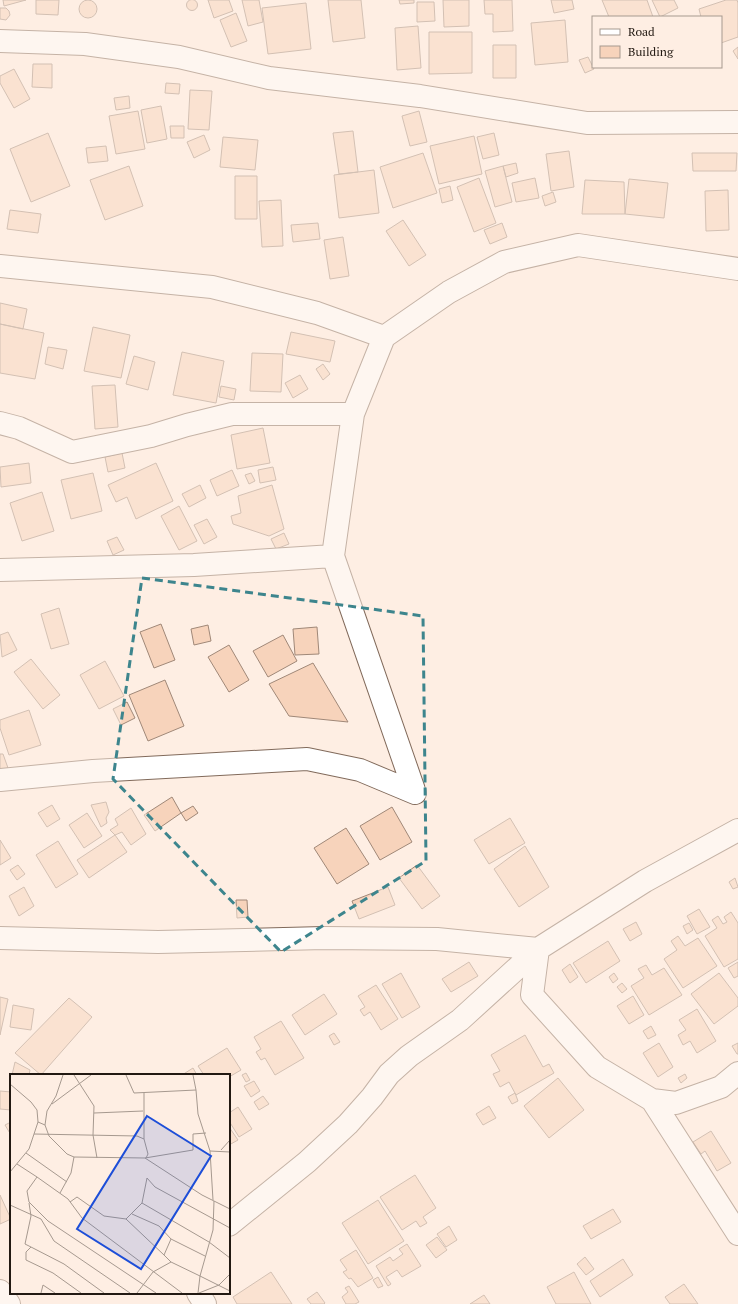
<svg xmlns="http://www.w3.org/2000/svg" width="738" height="1304" viewBox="0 0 738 1304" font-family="'PT Serif',serif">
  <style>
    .building { fill: #f7d3bb; stroke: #a08878 }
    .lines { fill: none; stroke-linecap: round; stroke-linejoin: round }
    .street-casing { stroke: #816a5b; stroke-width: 24 }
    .street { stroke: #fff; stroke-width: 22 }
    .marked { fill: none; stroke: #3d858d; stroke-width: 3; stroke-dasharray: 8 5; stroke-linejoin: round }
    .inset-road { fill: none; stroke: #a6998f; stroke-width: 1 }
    .view { fill: #1d4ed8; fill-opacity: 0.15; stroke: #1d4ed8; stroke-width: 2 }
    .inset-edge { fill: none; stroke: #221912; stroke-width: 2 }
  </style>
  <rect width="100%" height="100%" fill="#feeee3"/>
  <path class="building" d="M186.5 5a5.5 5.5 0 1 1 11 0a5.5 5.5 0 1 1-11 0Z
    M79 9a9 9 0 1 1 18 0a9 9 0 1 1-18 0Z
    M3 0H26L4 6Z
    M36 0H59L58 15 36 14Z
    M208 0H229L233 11 214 18Z
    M242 0H259L263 22 248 26Z
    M328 0H361L365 38 333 42Z
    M399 0H414V3L400 4Z
    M443 0H469V26L444 27Z
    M484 0H512L513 31 493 32V14H485Z
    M551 0H572L574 9 554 13Z
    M602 0H647L653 17H609Z
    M652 0H674L678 8 660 17Z
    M726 0H737L738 3V37L721 43V17H701L699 9Z
    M417 2H434L435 21 417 22Z
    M306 3 311 49 268 54 262 8Z
    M0 8H6L9 11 10 15 6 20 0 19Z
    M236 13 247 41 231 47 220 20Z
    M565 20 568 62 535 65 531 23Z
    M418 26 421 68 397 70 395 28Z
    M429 32H472V73L429 74Z
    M493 45H516V78H493Z
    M738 47V59L733 51Z
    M588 57 594 69 585 73 579 60Z
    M33 64H52V88L32 87Z
    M14 69 30 99 14 108 0 83V76Z
    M166 83 180 84 179 94 165 93Z
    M190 90 212 91 209 130 188 129Z
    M129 96 130 108 116 110 114 98Z
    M161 106 167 139 147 143 141 110Z
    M138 111 145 149 116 154 109 116Z
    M419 111 427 142 410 146 402 116Z
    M170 126H184V138H171Z
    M353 131 358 172 339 174 333 133Z
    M48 133 70 186 31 202 10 149Z
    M494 133 499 155 483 159 477 137Z
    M204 135 210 150 194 158 187 142Z
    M474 136 482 174 439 184 430 146Z
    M223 137 258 140 255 170 220 167Z
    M106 146 108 161 88 163 86 148Z
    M569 151 574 187 551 191 546 154Z
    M423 153 437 193 393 208 380 167Z
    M692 153H737L736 171H693Z
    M516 163 518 173 506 177 503 166Z
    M129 166 143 206 105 220 90 180Z
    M503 166 512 202 495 207 485 171Z
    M374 170 379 213 339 218 334 175Z
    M235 176H257V219H235Z
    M479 178 496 223 474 232 457 187Z
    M535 178 539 198 516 202 512 183Z
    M629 179 668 183 664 218 625 214Z
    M585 180 624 182 625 214H582Z
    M450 186 453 200 442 203 439 189Z
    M728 190 729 230 706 231 705 191Z
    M553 192 556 202 545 206 542 196Z
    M281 200 283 246 262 247 259 201Z
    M10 210 41 214 38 233 7 229Z
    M403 220 426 255 409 266 386 231Z
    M318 223 320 239 293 242 291 225Z
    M502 223 507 237 490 244 484 230Z
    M343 237 349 276 330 279 324 240Z
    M0 303 27 309 23 329 0 324Z
    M0 324 44 333 35 379 0 373Z
    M93 327 130 335 121 378 84 371Z
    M291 332 335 341 330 362 286 354Z
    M48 347 67 350 63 369 45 364Z
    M182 352 224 361 216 403 173 395Z
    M252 353 283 354 281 392 250 391Z
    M134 356 155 362 148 390 126 384Z
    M323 364 330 374 323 380 316 369Z
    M300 375 308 389 293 398 285 383Z
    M115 385 118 427 95 429 92 386Z
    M221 386 236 389 234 400 219 397Z
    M263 428 270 463 237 469 231 435Z
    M122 453 125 468 108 472 105 457Z
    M29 463 31 483 1 487 0 467Z
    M156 463 173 501 136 519 127 497 116 502 108 485Z
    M273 467 276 480 260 483 258 470Z
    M232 470 239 486 217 496 210 480Z
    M93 473 102 511 71 519 61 480Z
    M251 473 255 481 249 484 245 475Z
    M200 485 206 498 189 507 182 494Z
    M272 485 284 529 269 536 233 524 231 516 241 513 238 496Z
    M42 492 54 531 22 541 10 503Z
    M179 506 197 541 179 550 161 516Z
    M207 519 217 537 204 544 194 525Z
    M284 533 289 544 276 549 271 539Z
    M117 537 124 550 113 555 107 541Z
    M59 608 69 644 51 649 41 614Z
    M161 624 175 660 154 668 140 632Z
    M208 625 211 641 194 645 191 629Z
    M317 627 319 654 295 655 293 629Z
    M8 632 17 650 2 657 0 635Z
    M283 635 297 661 268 677 253 651Z
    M229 645 249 680 229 692 208 657Z
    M31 659 60 695 43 709 14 672Z
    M105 661 124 696 99 709 80 675Z
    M313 663 348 722 289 716 269 684Z
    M165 680 184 726 148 741 129 695Z
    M127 702 135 718 121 725 113 709Z
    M29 710 41 745 9 755 0 728V720Z
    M0 754H3L8 768 0 770Z
    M172 797 181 813 155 831 144 815Z
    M106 802 109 812 106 818 107 823 101 827 91 805Z
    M52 805 60 819 47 827 38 813Z
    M193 806 198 813 186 821 181 813Z
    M392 807 412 842 380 860 360 826Z
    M131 808 146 834 131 845 122 832 115 835 110 830 118 825 115 819Z
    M87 813 102 836 84 848 69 825Z
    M510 818 525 843 489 864 474 840Z
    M346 828 369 864 337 884 314 848Z
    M115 835 127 852 89 878 77 860Z
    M0 840 11 858 0 865Z
    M58 841 78 874 56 888 36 855Z
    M525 846 549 887 519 907 494 869Z
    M18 865 25 874 17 880 10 870Z
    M417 865 440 896 422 909 399 878Z
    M735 878 738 887 733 889 729 882Z
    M24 887 34 906 19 916 9 896Z
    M388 887 395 905 359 919 352 901Z
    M236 900H247L248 917 237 918Z
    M699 909 710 927 697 934 687 916Z
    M731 912 738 923V959L724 967 705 936 717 928 712 920 718 916 723 924 727 922 724 917Z
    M636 922 642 934 630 941 623 929Z
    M689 923 693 930 687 934 683 926Z
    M678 936 685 946 698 938 717 966 683 988 664 959 677 950 671 941Z
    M608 941 620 961 586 983 573 963Z
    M469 962 478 976 451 992 442 979Z
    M738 962V976L734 978 728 968Z
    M570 964 578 977 570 983 562 970Z
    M646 965 652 975 664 968 682 995 649 1015 631 986 644 978 638 969Z
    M401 973 420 1007 402 1018 382 984Z
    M614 973 618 979 613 983 609 977Z
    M719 973 738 998V1006L714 1024 691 994Z
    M622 983 627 989 622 993 617 987Z
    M376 985 398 1019 381 1030 370 1012 364 1016 360 1010 365 1007 358 996Z
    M324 994 337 1014 305 1035 292 1015Z
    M633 996 644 1015 629 1024 617 1006Z
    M0 997 8 999 0 1035Z
    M69 998 92 1017 41 1075 15 1053Z
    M13 1005 34 1009 31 1030 10 1027Z
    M697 1009 716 1041 697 1053 690 1041 683 1045 678 1035 686 1030 679 1020Z
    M281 1021 304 1058 275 1075 265 1058 261 1060 256 1052 261 1049 254 1037Z
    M651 1026 656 1035 648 1039 643 1031Z
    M334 1033 340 1042 334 1045 329 1036Z
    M525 1035 543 1067 549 1064 554 1073 516 1095 509 1082 500 1087 493 1074 500 1071 491 1055Z
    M659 1043 673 1067 658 1077 643 1053Z
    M738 1043V1054H737L732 1046Z
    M227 1048 241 1070 229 1077V1075H204L198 1066Z
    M15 1062 30 1070 29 1075H12Z
    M193 1068 197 1075H182Z
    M246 1073 250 1080 246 1082 242 1075Z
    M685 1074 687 1078 681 1083 678 1078Z
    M558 1078 584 1110 549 1138 524 1106Z
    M254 1081 260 1091 251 1097 244 1086Z
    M0 1091 11 1092V1110L0 1109Z
    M515 1093 518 1101 512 1104 508 1097Z
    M263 1096 269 1104 259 1110 254 1102Z
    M489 1106 496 1118 483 1125 476 1114Z
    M238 1107 252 1129 239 1137 229 1121V1113Z
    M11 1122V1135L5 1125Z
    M229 1127 238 1140 229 1145Z
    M711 1131 731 1163 717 1171 705 1151 701 1154 693 1142Z
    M415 1175 436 1208 423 1217 427 1223 420 1227 416 1221 402 1230 380 1197Z
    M0 1195 11 1219 0 1224Z
    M378 1200 404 1241 368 1264 342 1223Z
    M613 1209 621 1222 591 1239 583 1226Z
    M449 1226 457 1240 446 1247 437 1234Z
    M437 1237 447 1250 436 1258 426 1245Z
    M407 1244 421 1266 402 1277 397 1270 386 1277 391 1284 388 1286 376 1266 390 1257 393 1261 403 1254 399 1249Z
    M356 1250 373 1278 358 1287 351 1278 349 1279 343 1272 347 1270 340 1260Z
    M585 1257 594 1269 586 1275 577 1264Z
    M623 1259 633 1275 600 1297 590 1281Z
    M271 1272 292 1304H237L233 1297Z
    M574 1272 591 1304H556L547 1287Z
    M378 1277 383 1286 378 1288 373 1280Z
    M684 1284 698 1304H670L665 1297Z
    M349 1286 359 1302 355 1304H346L342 1297 348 1292 345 1288Z
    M317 1292 325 1303 324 1304H311L307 1299Z
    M484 1295 490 1304H470Z"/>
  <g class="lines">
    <defs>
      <path id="street" d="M0 41 85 44 179 57 269 78 420 96 587 123 738 122
        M0 266 212 287 317 313 384 337
        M0 423 19 428 72 452 151 436 187 425 232 414H353
        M0 570 194 565 333 556
        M0 780 93 771 307 759 360 770 415 793
        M415 793 333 556 353 414 384 337 449 292 504 262 578 245 738 269
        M0 938 158 942 324 938 437 939 538 949 645 881 738 830
        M538 949 532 995 597 1067 652 1100 676 1103 721 1087 738 1073
        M652 1100 738 1234
        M229 1225 307 1162 348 1124 372 1097 389 1074 409 1056 460 1020 538 949
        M0 1291 9 1304
        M198 1293 205 1304"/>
    </defs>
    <use href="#street" class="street-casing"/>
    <use href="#street" class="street"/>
  </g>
  <path d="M0 0H738V1304H0ZM142 578 423 616 426 861 281 952 113 779Z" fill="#feeee3" fill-opacity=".55" fill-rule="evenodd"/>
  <path class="marked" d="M142 578 423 616 426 861 281 952 113 779Z"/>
  <g transform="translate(10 1074)">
    <rect width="220" height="220" fill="#feeee3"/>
    <path class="inset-road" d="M64 1 84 32 83 61 87 84M116 1 124 19 186 16 188 40 200 77 203 126M183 1 186 16M0 10 21 28 27 36 28 48 35 51 39 62 57 80 64 83 61 99 50 119M134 19V65L138 80 136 84M42 30 81 1M84 39 133 37M35 51 37 37 46 22 53 1M24 60 127 62 134 65M211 76 220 66M200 77 220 78M16 79 57 108M64 83 135 84 192 121 220 135M135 84 183 76V60L196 59M7 90 27 103 17 117 19 128 38 147 146 219M0 98 19 75 28 48M27 103 58 125 72 144 172 219M137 104 145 113 220 154M204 127 203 156 190 202 220 217M60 128 67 123 94 142 116 145 132 129 137 104M19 129 21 142 15 170 21 173 16 178V186L43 199 71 219M132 129 199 168 220 184M0 131 31 145 44 167 120 219M122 140 149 152 161 165 195 182M116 145 154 181M21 173 54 190 94 219M161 188 190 202 188 219M31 219 33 211 45 219M127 219 143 198 161 188 154 181 161 165M189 219 209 211 220 200"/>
    <path class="view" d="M137 42 201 82 131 195 67 155Z"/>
    <rect width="220" height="220" class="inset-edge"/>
  </g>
  <rect x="592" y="16" width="130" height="52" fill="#feeee3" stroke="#a6998f"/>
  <rect x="600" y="29" width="20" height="6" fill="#ffffff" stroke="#a6998f"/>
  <text x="628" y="36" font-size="12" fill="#221912">Road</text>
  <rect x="600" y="46" width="20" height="12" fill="#f7d3bb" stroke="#a6998f"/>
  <text x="628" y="56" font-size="12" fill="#221912">Building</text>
</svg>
